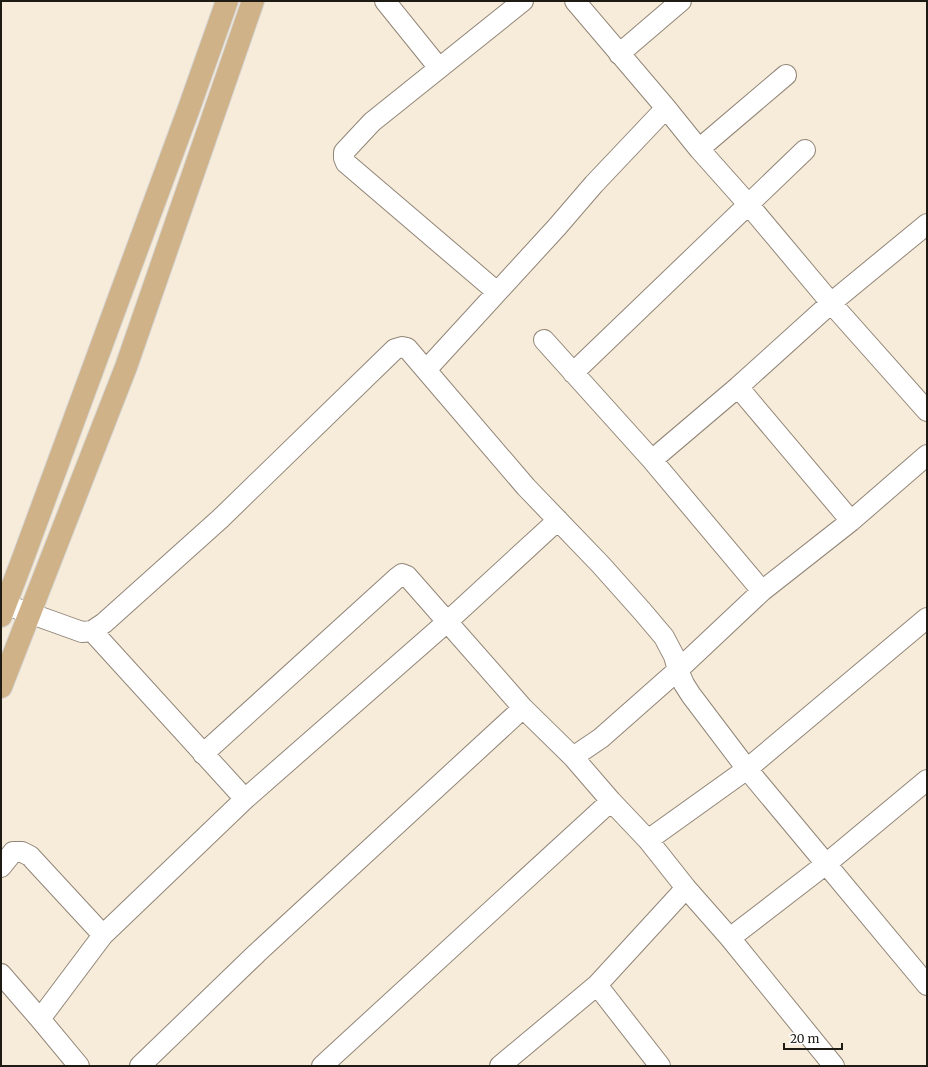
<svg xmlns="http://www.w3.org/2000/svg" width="928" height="1067" viewBox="0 0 928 1067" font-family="Merriweather,serif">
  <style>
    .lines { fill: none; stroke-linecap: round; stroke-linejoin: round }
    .minor-casing { stroke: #918577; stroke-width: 22 }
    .major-casing { stroke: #d6d6d5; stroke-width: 24 }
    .minor { stroke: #fff; stroke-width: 20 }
    .major { stroke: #cfb288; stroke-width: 22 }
  </style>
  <rect width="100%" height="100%" fill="#f7ebda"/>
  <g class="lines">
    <defs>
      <path id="minor" d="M385 1 439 68
        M575 1 666 108 699 149 748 204 831 303 927 411
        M619 54 681 1
        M699 149 786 75
        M497 292 346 163 344 158V152L372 122 523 1
        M544 340 652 460 762 591
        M426 370 557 227 594 184 666 108
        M573 373 805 150
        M738 387 851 521
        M652 460 738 387 831 303 927 224
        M1 603 82 632 92 631 104 623 220 519 395 349 402 347 407 348 526 487 601 565 642 611 664 637 674 656 678 670 684 684 691 695 747 769 927 985
        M92 631 245 799
        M203 754 398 577 402 574 407 576 523 708 573 757 611 801 648 840 686 888 730 938 834 1066
        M573 757 601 738 678 670 762 591 851 521 927 455
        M648 840 747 769 927 618
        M1 867 13 852H22L30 856 103 935
        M730 938 826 864 927 780
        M1 974 40 1019 79 1066
        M597 985 660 1066
        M40 1019 103 935 245 799 447 622 558 520
        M140 1066 257 953 523 708
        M322 1066 611 801
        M500 1066 597 985 686 888"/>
      <path id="major" d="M1 616 22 561 188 111 227 1
        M1 687 126 367 253 1"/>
    </defs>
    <use href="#minor" class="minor-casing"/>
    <use href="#major" class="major-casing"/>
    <use href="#minor" class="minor"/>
    <use href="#major" class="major"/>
  </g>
  <rect width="928" height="1067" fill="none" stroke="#1e1a14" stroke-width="4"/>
  <path d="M784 1043v6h58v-6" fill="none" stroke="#1e1a14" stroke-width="2"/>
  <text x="790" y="1043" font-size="12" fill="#1e1a14" stroke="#ffffff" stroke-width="3" paint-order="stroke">20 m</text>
</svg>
